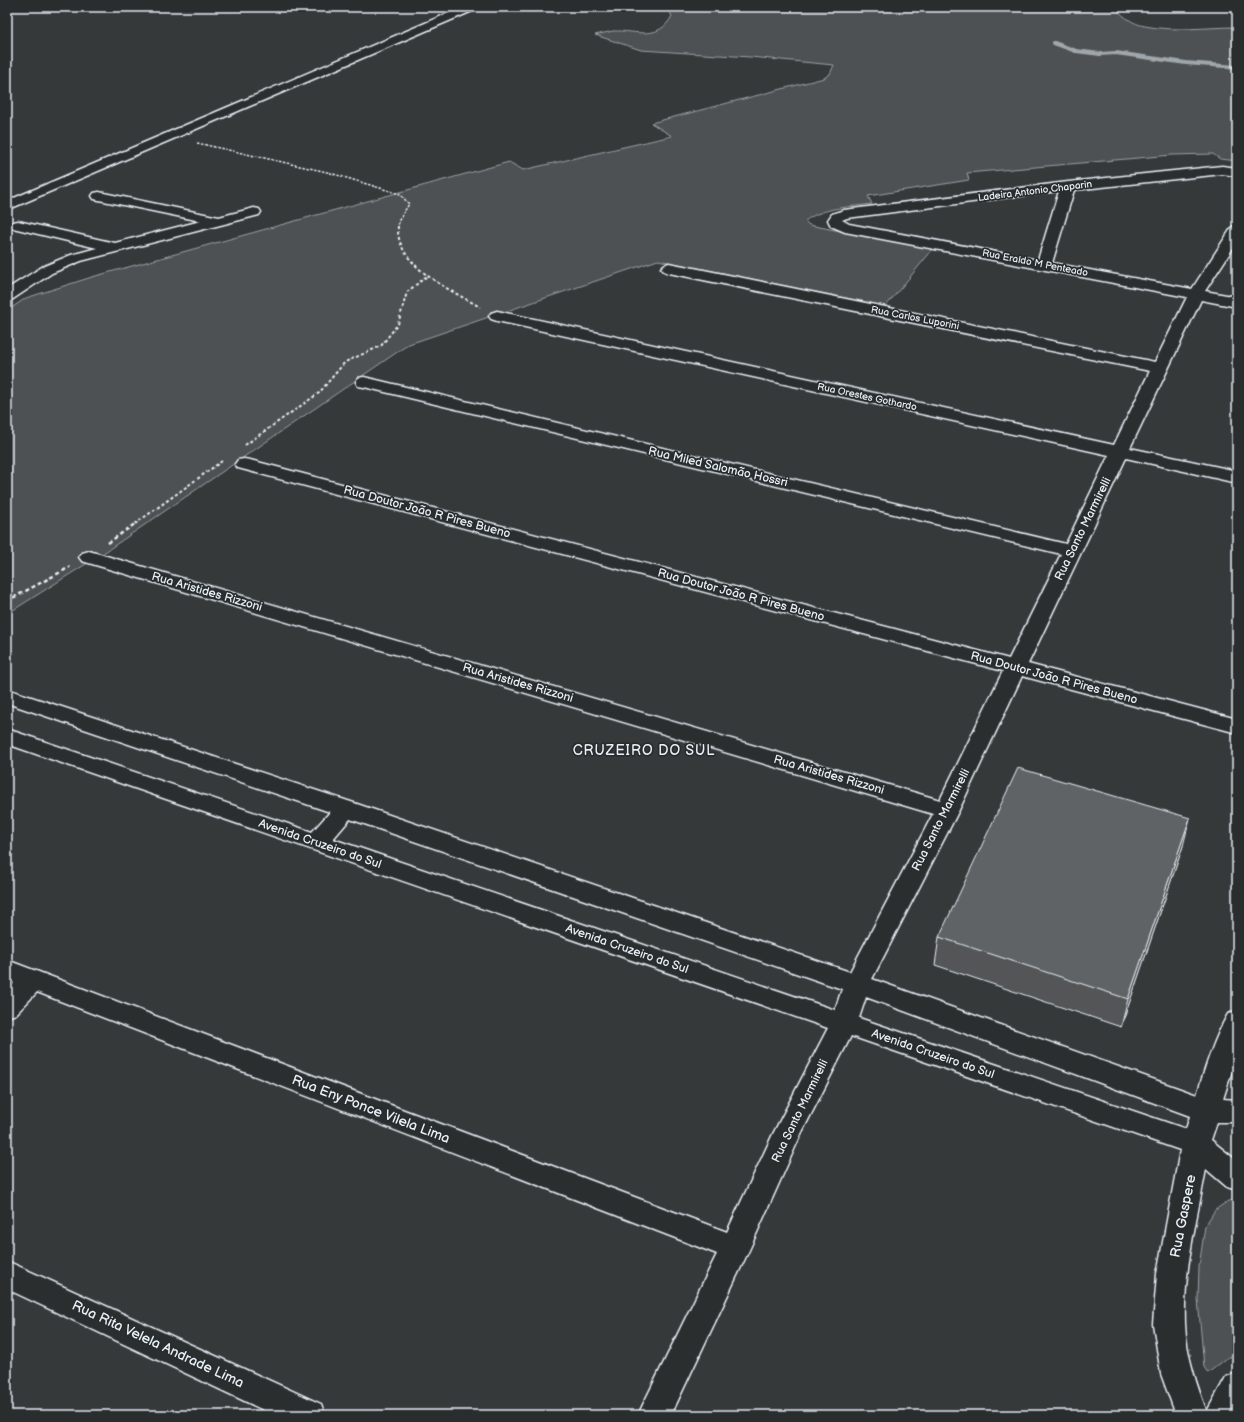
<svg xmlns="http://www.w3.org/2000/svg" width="1244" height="1422" viewBox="0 0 1244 1422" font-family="'Balsamiq Sans',sans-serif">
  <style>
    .green { fill: #4d5152; stroke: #9aa1a5 }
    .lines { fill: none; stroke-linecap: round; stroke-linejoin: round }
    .stream { stroke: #a0a7ac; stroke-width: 4 }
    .minor-casing { stroke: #e8f1f8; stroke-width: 3 }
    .major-casing { stroke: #e8f1f8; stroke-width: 3 }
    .path-far2 { stroke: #e8f1f8; stroke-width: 1.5; stroke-dasharray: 2.5 1.5; stroke-linecap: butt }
    .path-far1 { stroke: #e8f1f8; stroke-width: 2; stroke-dasharray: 3 2.5; stroke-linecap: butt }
    .path { stroke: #e8f1f8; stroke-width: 2.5; stroke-dasharray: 4 3; stroke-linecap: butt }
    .minor { fill: #2a2d2e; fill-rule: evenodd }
    .major { fill: #2a2d2e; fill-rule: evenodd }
    .wall { fill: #525557; stroke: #e8f1f8 }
    .shaded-wall { fill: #424547; stroke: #e8f1f8 }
    .building { fill: #5f6365; stroke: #e8f1f8 }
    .labels { text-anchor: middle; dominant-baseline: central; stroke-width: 3.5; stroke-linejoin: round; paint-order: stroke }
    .far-street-label { font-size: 10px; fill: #e8f1f8; stroke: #2a2d2e }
    .street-label { font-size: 12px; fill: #e8f1f8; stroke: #2a2d2e }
    .quarter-label { font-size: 14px; letter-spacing: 1px; fill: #e8f1f8; stroke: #2a2d2e }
    .near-street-label { font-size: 14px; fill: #e8f1f8; stroke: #2a2d2e }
  </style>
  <rect width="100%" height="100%" fill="#35393a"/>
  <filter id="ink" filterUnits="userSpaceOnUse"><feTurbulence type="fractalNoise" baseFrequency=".025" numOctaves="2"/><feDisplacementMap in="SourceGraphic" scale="8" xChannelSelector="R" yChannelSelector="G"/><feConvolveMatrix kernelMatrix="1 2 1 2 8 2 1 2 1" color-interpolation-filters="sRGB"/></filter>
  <g filter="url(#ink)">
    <path class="green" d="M672 7H1116V9C1124 17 1133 24 1145 26 1174 32 1207 27 1237 27V161L1220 159 1213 154 1172 155 967 173 969 180 868 196 872 204C851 207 823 207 805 221L809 225 933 249 886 306 658 260 409 344 105 552 7 614V311L26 298 92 277 509 162 523 170 672 136 651 123 824 78 830 74 834 65 750 57 641 50 595 35C601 34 607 32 613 31 636 30 658 42 672 16L667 8Z
      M1237 1200V1354L1227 1358 1208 1373 1204 1367 1198 1300 1199 1267 1205 1226 1215 1210 1228 1201Z"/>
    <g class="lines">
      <path class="stream" d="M1054 43 1076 51 1100 54 1116 53 1186 63 1237 67"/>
      <defs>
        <path id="minor" d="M463 7H479L477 9 7 210V201Z
          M1222 166 1237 168V176L1222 174 1074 190 1052 263 1192 289 1232 227 1237 226V242L1205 291 1237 297V307L1201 300 1130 448 1237 471V483L1126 458 1028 664 1237 719V733L1022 676 959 810 872 979 1197 1095C1205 1068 1214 1039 1228 1014L1237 1011V1055L1223 1099 1237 1100V1122H1217L1211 1140 1237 1161V1190L1227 1187 1206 1169C1197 1219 1183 1272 1185 1324 1186 1355 1197 1386 1208 1415H1176L1161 1374 1153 1324 1157 1274 1180 1150 851 1036 801 1134 750 1248 671 1415H638L717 1254 37 992 16 1014 7 1017V990L14 983 7 980V960L727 1232 773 1134 828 1028 7 744V729L312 832 330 812 7 703V689L354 803 850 972 933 814 82 561 79 557 82 553 89 551 96 553 940 800 1003 671 238 468 235 464 238 460 244 459 250 460 1009 659 1061 554 364 387 358 386 356 382 358 378 364 377 1066 544 1109 455 497 321 491 319 489 316 491 313 497 311 1114 445 1150 371 669 273 664 271 661 268 664 265 669 263 1155 362 1187 297 845 232 831 226 828 220 832 214 844 210 1068 182ZM1059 191 1038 260 849 224 842 220 847 218ZM350 819 842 989 835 1010 333 839ZM866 997 1190 1116 1186 1129 859 1018Z
          M99 192 219 217 254 208 259 209 261 212 259 215 81 261 52 273 13 299 7 301V289L42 267 71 255 97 248 13 228 11 225 13 222 18 221 115 243 201 221 94 199 92 196 94 193Z
          M7 1261 321 1404 325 1415H274L7 1289Z"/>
        <path id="major" d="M1237 1373V1415H1205L1226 1377Z"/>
      </defs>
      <use href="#minor" class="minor-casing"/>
      <use href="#major" class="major-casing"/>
      <path class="path-far2" d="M197 143 327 172 400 194 409 204 399 220 398 227"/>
      <path class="path-far1" d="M398 226C395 266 451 290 480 307
        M245 445 319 393 345 362 381 346 398 324 407 292 427 276
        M135 524 222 461"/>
      <path class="path" d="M108 543 136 523
        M7 601 70 567"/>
      <use href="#minor" class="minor"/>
      <use href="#major" class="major"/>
    </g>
    <path class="wall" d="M1183 846 1121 1027 935 965 939 937Z"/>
    <path class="shaded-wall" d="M1190 818 1183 846 1121 1027 1128 999Z"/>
    <path class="building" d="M1018 768 1190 818 1128 999 939 937Z"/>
  </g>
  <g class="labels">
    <g class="far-street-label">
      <text transform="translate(1035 191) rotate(-7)">Ladeira Antonio Chaparin</text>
      <text transform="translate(1035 263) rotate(11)">Rua Eraldo M Penteado</text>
      <text transform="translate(915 318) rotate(11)">Rua Carlos Luporini</text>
      <text transform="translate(867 397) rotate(12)">Rua Orestes Gothardo</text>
    </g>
    <g class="street-label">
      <text transform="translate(718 467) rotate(13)">Rua Miled Salomão Hossri</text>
      <text transform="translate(427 512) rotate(15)">Rua Doutor João R Pires Bueno</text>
      <text transform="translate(1083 529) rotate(-64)">Rua Santo Marmirelli</text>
      <text transform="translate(207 592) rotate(16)">Rua Aristides Rizzoni</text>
      <text transform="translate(741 595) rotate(15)">Rua Doutor João R Pires Bueno</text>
      <text transform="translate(1054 678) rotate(15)">Rua Doutor João R Pires Bueno</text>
      <text transform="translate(518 683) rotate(16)">Rua Aristides Rizzoni</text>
      <text transform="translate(829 775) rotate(16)">Rua Aristides Rizzoni</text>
      <text transform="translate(941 820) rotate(-63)">Rua Santo Marmirelli</text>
      <text transform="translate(320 844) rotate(19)">Avenida Cruzeiro do Sul</text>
      <text transform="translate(627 949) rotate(19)">Avenida Cruzeiro do Sul</text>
      <text transform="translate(933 1054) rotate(19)">Avenida Cruzeiro do Sul</text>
      <text transform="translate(800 1111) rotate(-64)">Rua Santo Marmirelli</text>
    </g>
    <g class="quarter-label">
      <text x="644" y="750">CRUZEIRO DO SUL</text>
    </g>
    <g class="near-street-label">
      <text transform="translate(371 1109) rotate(21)">Rua Eny Ponce Vilela Lima</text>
      <text transform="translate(1183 1216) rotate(-79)">Rua Gaspere</text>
      <text transform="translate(158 1344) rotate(25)">Rua Rita Velela Andrade Lima</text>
    </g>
  </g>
  <rect width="1244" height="1422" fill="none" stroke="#2a2d2e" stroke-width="24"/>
  <rect x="12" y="12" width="1220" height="1398" fill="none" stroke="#e8f1f8" stroke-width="1.5" filter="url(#ink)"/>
</svg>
